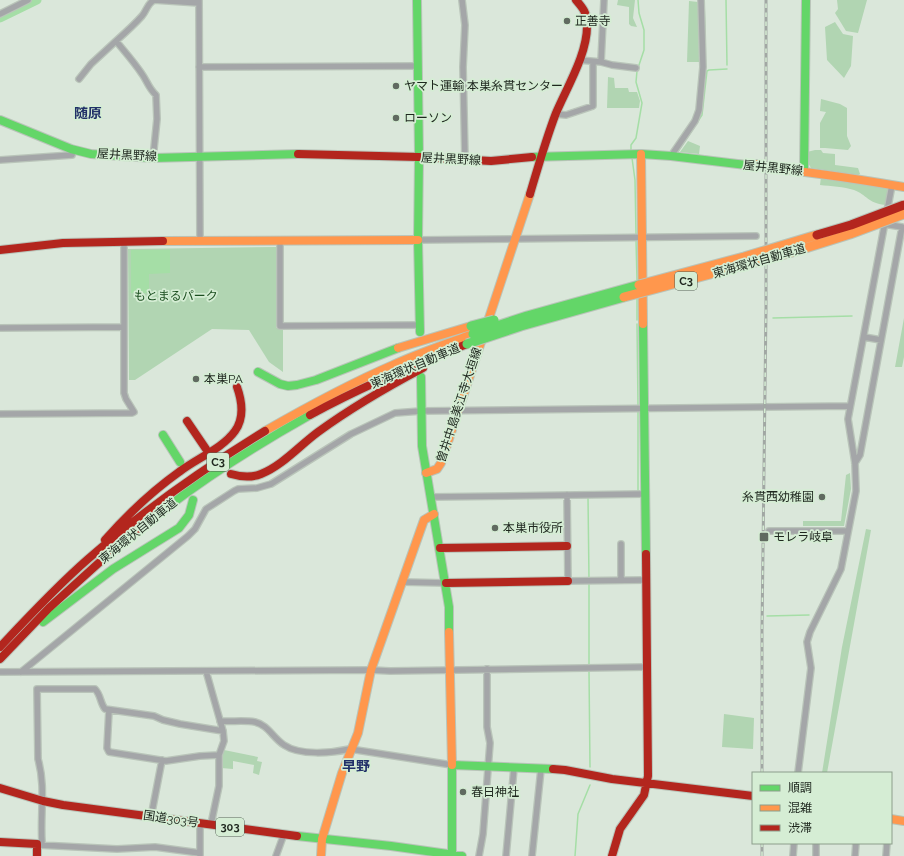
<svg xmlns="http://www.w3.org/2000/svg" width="904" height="856" viewBox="0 0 904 856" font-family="Raleway,'Noto Sans JP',sans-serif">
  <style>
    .green { fill: #b1d5b2 }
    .water { fill: #a5dea6 }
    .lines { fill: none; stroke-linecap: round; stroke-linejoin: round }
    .stream { stroke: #a5dea6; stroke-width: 1.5 }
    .river { stroke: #a5dea6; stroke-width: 9 }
    .street-casing { stroke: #b9c4b9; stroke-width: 8 }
    .fast-casing { stroke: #b9c4b9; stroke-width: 10 }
    .slow-casing { stroke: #b9c4b9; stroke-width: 10 }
    .jam-casing { stroke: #b9c4b9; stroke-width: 10 }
    .street { stroke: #a4a6a8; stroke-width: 5.5 }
    .fast { stroke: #63d668; stroke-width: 8 }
    .slow { stroke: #ff974d; stroke-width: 8 }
    .jam { stroke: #b3261e; stroke-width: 8 }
    .rail-casing { stroke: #a1a7a3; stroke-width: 3 }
    .rail { stroke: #d5edd4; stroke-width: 1.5; stroke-dasharray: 4.5; stroke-linecap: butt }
    .fast-bridge-casing { stroke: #b9c4b9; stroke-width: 11; stroke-linecap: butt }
    .slow-bridge-casing { stroke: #b9c4b9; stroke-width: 11; stroke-linecap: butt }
    .jam-bridge-casing { stroke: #b9c4b9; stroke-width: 11; stroke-linecap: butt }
    .fast-bridge { stroke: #63d668; stroke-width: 9 }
    .slow-bridge { stroke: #ff974d; stroke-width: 9 }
    .jam-bridge { stroke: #b3261e; stroke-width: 9 }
    .poi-dot { fill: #606a60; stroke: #d5edd4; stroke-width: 1.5 }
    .labels { text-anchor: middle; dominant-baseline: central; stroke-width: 3.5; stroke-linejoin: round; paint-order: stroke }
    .shield { fill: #d5edd4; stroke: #556255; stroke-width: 1 }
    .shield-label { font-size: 11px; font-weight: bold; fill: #1e271e }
    .poi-label { font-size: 12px; fill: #1e271e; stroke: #d5edd4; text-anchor: start }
    .street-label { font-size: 12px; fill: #1e271e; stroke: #d5edd4 }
    .park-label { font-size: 12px; fill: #1c4f20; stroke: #d5edd4 }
    .quarter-label { font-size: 14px; font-weight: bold; fill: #213068; stroke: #d5edd4 }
  </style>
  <rect width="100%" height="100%" fill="#dae7da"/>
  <path class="green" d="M618 0H635L633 18 637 27 631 26 629 24V7L617 5Z
    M837 0H867L858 33 846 31 835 13 838 9Z
    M689 1 698 2 699 62H687Z
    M835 22 843 34 853 36 851 66 844 78 827 60 825 27Z
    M608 77 614 78 615 88H628L629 92H637L640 101 639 108H607Z
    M821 99 840 104 847 108V136L851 146 848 150 825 148H820V123L826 112 820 111Z
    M688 141 700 146 699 154 680 152Z
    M815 150H821L823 153 835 154V165L858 168 860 174 858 175 811 168 807 161V152Z
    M821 177 884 187 888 190 885 205C868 203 867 195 854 190 844 187 831 186 820 185Z
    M276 247V328H283V372L269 362 249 330 212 329 135 380H129L128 249Z
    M904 318V357L902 367H895Z
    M850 473 851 489 844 526H803V521H841L846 475Z
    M866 529 871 530 827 773H822L842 647Z
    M724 714 754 718 753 749 722 747Z
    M224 750 258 757 257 761 262 762 259 775 253 773 254 765 233 761V769L221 768 222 757Z"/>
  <path class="water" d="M131 250H170V273L149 274V293H131Z"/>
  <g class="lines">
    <path class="stream" d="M704 0 705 36
      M726 0 727 65
      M631 151V145L636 138 642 103 636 82 637 71 644 50V30L639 13 638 0
      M678 153H677L702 115 707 71 709 70 727 69
      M695 155 710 157
      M632 158 635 180 636 234
      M737 160 747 161
      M636 239 637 281
      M637 299V320
      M773 318 852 316
      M637 324 638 406
      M638 412V492
      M588 497 589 579
      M589 583V665
      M767 616 809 615
      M589 671 590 767
      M575 856 578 814 590 785"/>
    <path class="river" d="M0 18 37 0"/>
    <defs>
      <path id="street" d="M199 0 200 240
        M462 0 465 25 463 67 465 160
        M0 14 28 0
        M579 60 601 62 612 65 636 68
        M601 62 604 0
        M199 67 417 66
        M79 79 91 64 116 41
        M556 114 566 115 593 106V62
        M671 156 695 121 699 110 703 67 701 0
        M153 158 157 119 156 95C149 89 147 81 142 74 134 62 125 52 116 41 125 33 134 25 142 16 147 10 147 4 154 0L199 3
        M0 160 72 155 73 149
        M418 240 756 236
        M280 241V326L420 325
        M0 328 124 327V241
        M864 337 881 340
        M0 414 132 413 134 412 126 399 124 393V327
        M855 463 860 455 902 227 884 224
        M567 495 568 581 646 580
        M430 497 644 494
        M769 531H848
        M621 544V580
        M402 582 446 583
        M206 671 223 731 224 741 219 755V786L211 824
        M0 672 371 670 390 671 647 667
        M21 672 188 536 195 529 206 509 234 491 238 489 257 488 271 484 351 434 395 413 421 411 850 406
        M109 710 107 748 109 752 166 761 200 756 219 755
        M220 721C231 722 244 720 255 722 268 725 273 738 284 745 300 756 332 753 350 749L452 765
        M798 773 811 668 807 642 810 632 841 569 856 491 855 463 848 419 892 185
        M151 817 162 760
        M200 853 155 847 117 849 39 845 42 842C40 814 46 787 38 759L37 689H95C101 695 100 703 105 709L154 716 163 720 180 724 223 731
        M200 855V823
        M276 856 284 834
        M479 856 483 834 490 743 487 727V669
        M506 856 514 768
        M532 856 541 769
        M793 856 794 843
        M816 856V843
        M855 856 856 843
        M886 856 887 843"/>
      <path id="fast" d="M417 0 419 157 418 240 420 332
        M0 120 71 149 91 154 153 158 298 154
        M532 157 641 154 671 156 746 165 754 164
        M804 171 806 0
        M643 324 646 554
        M258 372 280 384 288 386 297 385 316 380 398 348
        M421 377 422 446 449 607V632
        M163 435 180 462
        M146 524C197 482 253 447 310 415
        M43 622 113 569 179 528 189 515 193 500
        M297 836 391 846 462 856
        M452 856V765L553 769"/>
      <path id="slow" d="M641 154 643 324
        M754 164C763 164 770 168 779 169 821 173 862 180 904 187
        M163 241 418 240
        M398 348 471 326
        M265 431C307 407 349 384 393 365 419 353 446 344 473 334
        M426 473 437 469 441 463 530 194
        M449 632 452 765
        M891 819 904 821
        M321 856 322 839 342 773 358 733 371 670 424 520 434 514"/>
      <path id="jam" d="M298 154 419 157 491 161 532 157
        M530 194C538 167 546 139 556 113 567 87 588 53 587 24 587 13 583 8 576 0
        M0 250 63 243 163 241
        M310 415C361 387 413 365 467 344
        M187 421 206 449
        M231 474C241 477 251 478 261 474 283 465 299 446 318 432 351 408 387 387 423 368
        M105 540C127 515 151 492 179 472 197 458 222 449 235 431 245 417 242 401 237 387
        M440 548 567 546
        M446 583 568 581
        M0 647C28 617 57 586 88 559 143 511 203 469 265 431
        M0 659 49 608 102 560 146 524
        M553 769 565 770 612 779 753 796
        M0 788 43 801 63 805 297 836
        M0 842 37 844V856
        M612 856 620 829 644 795 648 776 646 554"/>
    </defs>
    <use href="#street" class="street-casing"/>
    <use href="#fast" class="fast-casing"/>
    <use href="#slow" class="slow-casing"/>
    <use href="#jam" class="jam-casing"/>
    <use href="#street" class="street"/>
    <use href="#fast" class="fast"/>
    <use href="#slow" class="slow"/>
    <use href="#jam" class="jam"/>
    <defs>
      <path id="rail" d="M762 773V630L766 309V0
        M762 856V843"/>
    </defs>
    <use href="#rail" class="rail-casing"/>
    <use href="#rail" class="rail"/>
    <defs>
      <path id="fast-bridge" d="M471 326 494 320
        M473 334 527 316 639 285
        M467 344 521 326 624 297"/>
      <path id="slow-bridge" d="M639 285 744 257 817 235
        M624 297 796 251 850 234 904 214"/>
      <path id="jam-bridge" d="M817 235 851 225 904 205"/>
    </defs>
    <use href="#fast-bridge" class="fast-bridge-casing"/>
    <use href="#slow-bridge" class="slow-bridge-casing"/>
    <use href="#jam-bridge" class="jam-bridge-casing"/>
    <use href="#fast-bridge" class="fast-bridge"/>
    <use href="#slow-bridge" class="slow-bridge"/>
    <use href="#jam-bridge" class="jam-bridge"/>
  </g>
  <g class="poi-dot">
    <circle cx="567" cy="21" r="4"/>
    <circle cx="396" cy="86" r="4"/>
    <circle cx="396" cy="118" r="4"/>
    <circle cx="196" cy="379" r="4"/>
    <circle cx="822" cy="497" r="4"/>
    <circle cx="495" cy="528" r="4"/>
    <rect x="759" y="532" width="10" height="10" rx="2"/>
    <circle cx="463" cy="792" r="4"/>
  </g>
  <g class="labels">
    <g class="shield">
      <rect x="675" y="272" width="22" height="18" rx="3"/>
      <rect x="207" y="453" width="22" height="18" rx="3"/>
      <rect x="216" y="818" width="28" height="18" rx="3"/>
    </g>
    <g class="shield-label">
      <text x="686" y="281">C3</text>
      <text x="218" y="462">C3</text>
      <text x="230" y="827">303</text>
    </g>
    <g class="poi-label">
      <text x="575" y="21">正善寺</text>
      <text x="404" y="86">ヤマト運輸 本巣糸貫センター</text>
      <text x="404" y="118">ローソン</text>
      <text x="204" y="379">本巣PA</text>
      <text x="814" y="497" text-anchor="end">糸貫西幼稚園</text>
      <text x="503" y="528">本巣市役所</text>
      <text x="773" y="537">モレラ岐阜</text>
      <text x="471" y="792">春日神社</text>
    </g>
    <g class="street-label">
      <text transform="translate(127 155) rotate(3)">屋井黒野線</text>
      <text transform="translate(451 159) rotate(3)">屋井黒野線</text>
      <text transform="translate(773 168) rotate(6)">屋井黒野線</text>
      <text transform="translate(759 261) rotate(-16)">東海環状自動車道</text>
      <text transform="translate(415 366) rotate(-23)">東海環状自動車道</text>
      <text transform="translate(459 405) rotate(-72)">曽井中島美江寺大垣線</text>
      <text transform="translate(138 531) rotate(-39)">東海環状自動車道</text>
      <text transform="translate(171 819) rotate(8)">国道303号</text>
    </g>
    <g class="park-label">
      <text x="176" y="296">もとまるパーク</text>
    </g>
    <g class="quarter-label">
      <text x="88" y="113">随原</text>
      <text x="356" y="766">早野</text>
    </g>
  </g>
  <rect x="752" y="772" width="140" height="72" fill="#d5edd4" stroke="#8c9e8b"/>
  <rect x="760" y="785" width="20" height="6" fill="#63d668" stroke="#8c9e8b"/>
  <text x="788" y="792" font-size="12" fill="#1e271e">順調</text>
  <rect x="760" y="805" width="20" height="6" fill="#ff974d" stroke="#8c9e8b"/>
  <text x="788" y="812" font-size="12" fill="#1e271e">混雑</text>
  <rect x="760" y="825" width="20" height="6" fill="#b3261e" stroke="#8c9e8b"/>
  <text x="788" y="832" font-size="12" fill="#1e271e">渋滞</text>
</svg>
